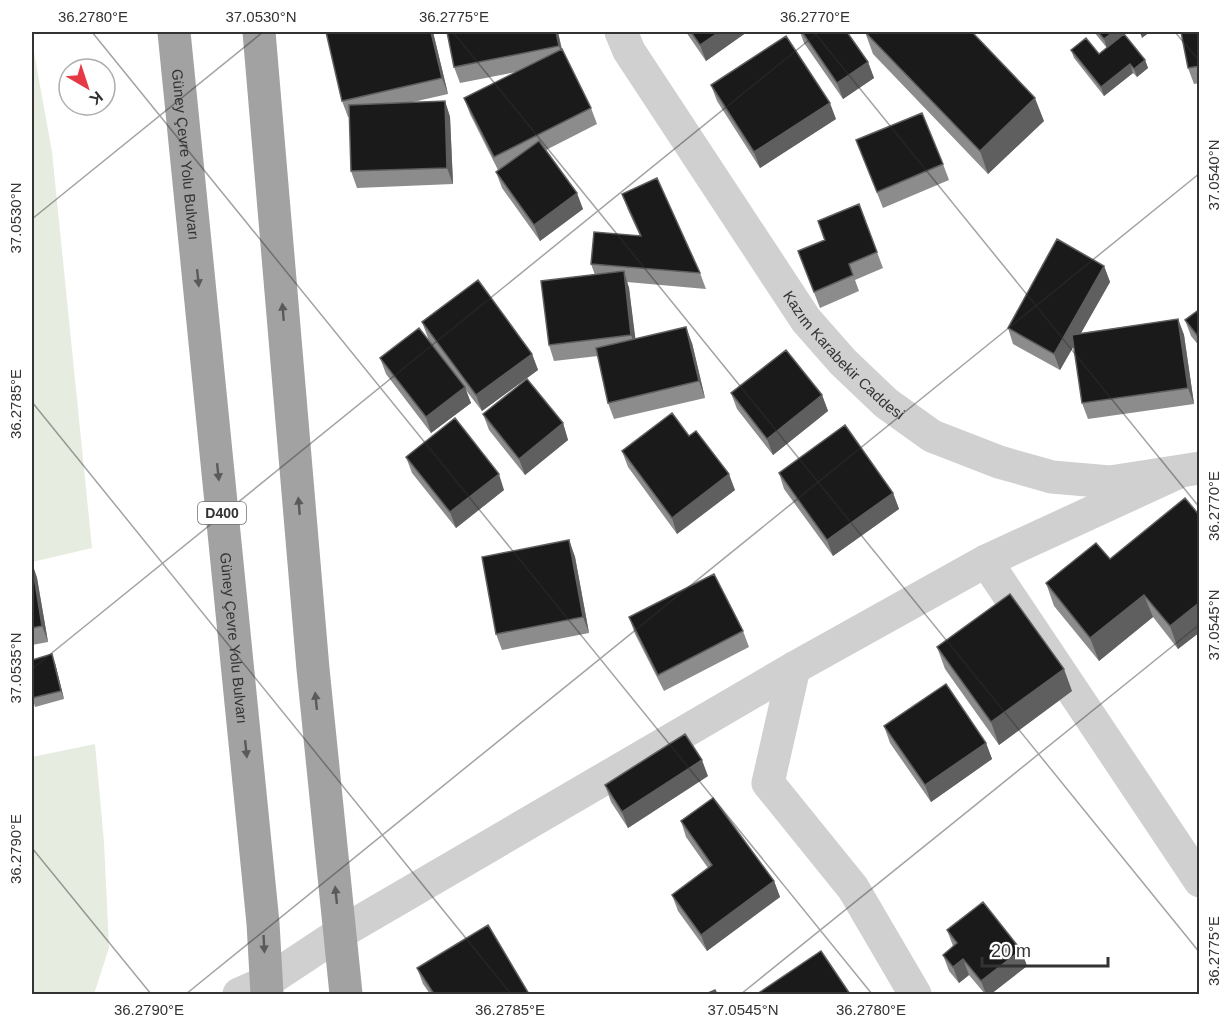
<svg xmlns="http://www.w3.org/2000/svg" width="1231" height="1026" viewBox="0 0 1231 1026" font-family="Helvetica,sans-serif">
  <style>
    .green { fill: #e6ecdf }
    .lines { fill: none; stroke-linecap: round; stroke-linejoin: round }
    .minor { stroke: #d0d0d0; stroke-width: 33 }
    .tertiary { stroke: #d0d0d0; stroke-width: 33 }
    .trunk { stroke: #a2a2a2; stroke-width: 33 }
    .wall { fill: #8c8c8c }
    .shaded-wall { fill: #5f5f5f }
    .building { fill: #1a1a1a; stroke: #5f5f5f; stroke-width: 1.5 }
    .oneway { fill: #5a5a5a }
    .ticks { fill: none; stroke: #333; stroke-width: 1.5; stroke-opacity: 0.45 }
    .labels { text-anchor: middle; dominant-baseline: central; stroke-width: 6; stroke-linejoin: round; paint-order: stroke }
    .shield { fill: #fff; stroke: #707070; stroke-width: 1.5 }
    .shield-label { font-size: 14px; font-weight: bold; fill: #333 }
    .street-label { font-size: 15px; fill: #333; stroke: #fff }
    .neatline { fill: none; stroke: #333; stroke-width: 2 }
    .ticks-label { font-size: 15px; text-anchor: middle; fill: #333 }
  </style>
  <rect width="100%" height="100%" fill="#fff"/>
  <path class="green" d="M32 41 52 152 92 548 32 562Z
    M95 744 104 842 109 948 94 994H32V757Z"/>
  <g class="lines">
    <g class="minor">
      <path id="s1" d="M621 32 629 51 806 320 843 362 886 403 932 436 999 462 1052 477 1110 482 1200 468"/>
      <path d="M986 561 1200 881"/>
      <path d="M239 994 266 982 340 933 794 668 986 561 1177 473"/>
    </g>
    <path class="tertiary" d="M794 668 768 783 853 888 915 994"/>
    <g class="trunk">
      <path id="s2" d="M174 32 263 923 267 994"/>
      <path d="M259 32 313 669 346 994"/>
    </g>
  </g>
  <path class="wall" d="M330 32H433L448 94 413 102 445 101 450 117 453 184 357 188 351 171 350 117H348L342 101Z
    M558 32 562 49 591 108 597 124 546 150 583 209 540 241 502 188 496 172 498 170 470 114 464 98 516 72 460 83 454 67Z
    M686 32H747L706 61Z
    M800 32H847L868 62 874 78 843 99 804 43Z
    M865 32 1044 121 988 174 873 54Z
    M1094 32H1126L1124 34 1145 60 1148 68 1137 77 1133 73 1104 96 1074 58 1071 50 1099 54 1107 48Z
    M1200 32V83L1194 84 1188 68Z
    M711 85 836 119 760 168 717 101Z
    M856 140 943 164 949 180 883 208Z
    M622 194 700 273 706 289 627 282 629 288 635 339 692 343 705 398 614 419 608 403 598 356 554 361 549 345 595 275 591 264 640 236 628 210Z
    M818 221 877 252 883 268 855 280 859 291 820 308 798 251 824 240Z
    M1104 266 1110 282 1081 333 1178 319 1184 335 1194 404 1088 419 1082 403 1074 346 1060 370 1013 344 1008 328Z
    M1200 309V347L1191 336 1185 320Z
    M422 322 532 354 538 370 482 411 465 389 471 403 431 433 386 374 380 358 428 338Z
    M731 393 822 395 828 411 773 455 737 409Z
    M483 414 563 423 568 440 525 475 489 430Z
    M689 436 735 490 677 534 628 467 622 451Z
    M406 457 504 490 456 528 412 473Z
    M779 473 893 493 899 509 833 556 784 489Z
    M1200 516V632L1178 649 1153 617 1099 661 1054 606 1046 583 1110 559Z
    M569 540 575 557 589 633 502 650 496 634Z
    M32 563 37 578 48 642 32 645Z
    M629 617 743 631 749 647 664 691 635 634Z
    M937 647 1072 691 999 745 945 669Z
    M55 663 64 699 35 707 32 696Z
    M884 726 986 743 992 759 931 802 890 743Z
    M708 776 628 828 611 802 605 785Z
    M681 821 774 881 780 897 707 951 678 911 672 895 708 868 686 837Z
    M947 930 1021 950 1027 966 991 994H985L969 975 959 983 949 971 943 955 953 946Z
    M417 968 529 994H430L423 984Z"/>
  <path class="shaded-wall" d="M431 32H433L448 94 442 78Z
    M556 32H558L564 62 559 46Z
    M719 32H747L706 61 700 45Z
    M1113 32H1126L1107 48 1104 39Z
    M1140 32H1150L1142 38Z
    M1145 60 1148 68 1137 77 1134 69Z
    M868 62 874 78 843 99 837 83Z
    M1130 64 1133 73 1104 96 1101 87Z
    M1035 98 1044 121 988 174 980 151Z
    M445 101 450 117 453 184 447 168Z
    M830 103 836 119 760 168 754 152Z
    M577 193 583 209 540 241 534 225Z
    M1104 266 1110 282 1060 370 1054 354Z
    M624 271 629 288 637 351 631 335Z
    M1178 319 1184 335 1194 404 1188 388Z
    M686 327 692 343 705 398 699 381Z
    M532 354 538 370 482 411 476 395Z
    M465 387 471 403 431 433 426 417Z
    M822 395 828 411 773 455 767 439Z
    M563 423 568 440 525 475 519 459Z
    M499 474 504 490 456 528 450 512Z
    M729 474 735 490 677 534 672 518Z
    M893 493 899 509 833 556 827 540Z
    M569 540 575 557 589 633 583 617Z
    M32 563 37 578 48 642 42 626Z
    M1144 595 1153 617 1099 661 1090 638Z
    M1200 602V632L1178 649 1170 626Z
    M52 654 55 663 64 699 61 691Z
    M1064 669 1072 691 999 745 991 722Z
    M986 743 992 759 931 802 925 785Z
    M702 760 708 776 628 828 622 812Z
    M774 881 780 897 707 951 701 935Z
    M1021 950 1027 966 991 994H986L981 981Z
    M963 959 969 975 959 983 953 967Z"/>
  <path class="building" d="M326 32H431L442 78 342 101Z
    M447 32H556L559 46 454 67Z
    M691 32H719L700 45Z
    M802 32H847L868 62 837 83Z
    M865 32H972L1035 98 980 151Z
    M1098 32H1113L1104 39Z
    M1181 32H1200V66L1188 68Z
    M1124 34 1145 60 1134 69 1130 64 1101 87 1071 50 1086 38 1099 54Z
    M786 36 830 103 754 152 711 85Z
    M562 49 591 108 494 157 464 98Z
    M445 101 447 168 351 171 349 105Z
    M922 113 943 164 877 192 856 140Z
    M539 141 577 193 534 225 496 172Z
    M657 178 700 273 591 264 594 232 641 236 622 194Z
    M859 204 877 252 849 264 853 275 814 292 798 251 825 240 818 221Z
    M1057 239 1104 266 1054 354 1008 328Z
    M624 271 631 335 549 345 541 281Z
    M478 280 532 354 476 395 422 322Z
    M1200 309V339L1185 320Z
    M1178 319 1188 388 1082 403 1072 335Z
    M686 327 699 381 608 403 596 348Z
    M419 328 465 387 426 417 380 358Z
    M786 350 822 395 767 439 731 393Z
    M527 379 563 423 519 459 483 414Z
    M672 413 689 436 696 431 729 474 672 518 622 451Z
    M455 418 499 474 450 512 406 457Z
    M845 425 893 493 827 540 779 473Z
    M1185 498 1200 516V602L1170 626 1144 595 1090 638 1046 583 1096 543 1110 559Z
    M569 540 583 617 496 634 482 557Z
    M32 564 42 626 32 628Z
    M714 574 743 631 658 675 629 617Z
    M1010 594 1064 669 991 722 937 647Z
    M52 654 61 691 32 698V660Z
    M946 684 986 743 925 785 884 726Z
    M685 734 702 760 622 812 605 785Z
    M713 798 774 881 701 935 672 895 712 865 681 821Z
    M983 902 1021 950 981 981 963 959 953 967 943 955 957 943 947 930Z
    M488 925 529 994H434L417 968Z
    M821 951 850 994H757Z
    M715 990 717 994H706Z"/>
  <defs><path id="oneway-solid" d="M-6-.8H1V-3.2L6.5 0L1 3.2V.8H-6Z" transform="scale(1.5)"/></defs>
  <g class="oneway">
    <use href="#oneway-solid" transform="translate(198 278) rotate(84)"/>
    <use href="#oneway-solid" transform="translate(283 312) rotate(-95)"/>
    <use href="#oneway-solid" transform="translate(218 472) rotate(84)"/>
    <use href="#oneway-solid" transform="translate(299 506) rotate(-95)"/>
    <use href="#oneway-solid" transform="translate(316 701) rotate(-96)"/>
    <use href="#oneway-solid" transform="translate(246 749) rotate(84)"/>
    <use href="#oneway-solid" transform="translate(336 895) rotate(-96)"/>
    <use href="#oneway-solid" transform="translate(264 944) rotate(87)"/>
  </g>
  <path class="ticks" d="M92 32 872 994M453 32 1200 953M814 32 1200 508M1175 32 1200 62M32 219 263 32M32 402 511 994M32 669 819 32M32 848 151 994M186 994 1200 173M741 994 1200 624"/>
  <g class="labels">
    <rect class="shield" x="198" y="502" width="48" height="22" rx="4.5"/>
    <g class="shield-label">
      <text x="222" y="513">D400</text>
    </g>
    <g class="street-label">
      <text stroke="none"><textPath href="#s2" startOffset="123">Güney Çevre Yolu Bulvarı</textPath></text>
      <text stroke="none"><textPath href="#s1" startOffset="394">Kazım Karabekir Caddesi</textPath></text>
      <text stroke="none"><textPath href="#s2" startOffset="609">Güney Çevre Yolu Bulvarı</textPath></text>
    </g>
  </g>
  <rect width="1231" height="1026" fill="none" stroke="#ffffff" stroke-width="66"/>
  <g transform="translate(87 87) rotate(141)"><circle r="28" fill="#ffffff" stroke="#adadad" stroke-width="1.5"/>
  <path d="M0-4.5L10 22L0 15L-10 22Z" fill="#e63946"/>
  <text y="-9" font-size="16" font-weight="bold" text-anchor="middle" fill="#333333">K</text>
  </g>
  <path d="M982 957v9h126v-9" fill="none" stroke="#333333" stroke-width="3"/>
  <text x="991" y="957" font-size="18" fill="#333333" stroke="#ffffff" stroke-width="4.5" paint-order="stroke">20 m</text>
  <rect x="33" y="33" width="1165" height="960" class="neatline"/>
  <g class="ticks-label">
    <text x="93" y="22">36.2780°E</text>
    <text x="261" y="22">37.0530°N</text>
    <text x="454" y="22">36.2775°E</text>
    <text x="815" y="22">36.2770°E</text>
    <text transform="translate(1214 175) rotate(-90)" y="5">37.0540°N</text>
    <text transform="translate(16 218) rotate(-90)" y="5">37.0530°N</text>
    <text transform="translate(16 404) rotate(-90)" y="5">36.2785°E</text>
    <text transform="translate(1214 506) rotate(-90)" y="5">36.2770°E</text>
    <text transform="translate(1214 625) rotate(-90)" y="5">37.0545°N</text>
    <text transform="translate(16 668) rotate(-90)" y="5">37.0535°N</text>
    <text transform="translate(16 849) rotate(-90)" y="5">36.2790°E</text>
    <text transform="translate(1214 951) rotate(-90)" y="5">36.2775°E</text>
    <text x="149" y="1015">36.2790°E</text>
    <text x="510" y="1015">36.2785°E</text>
    <text x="743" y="1015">37.0545°N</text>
    <text x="871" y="1015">36.2780°E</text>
  </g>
</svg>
